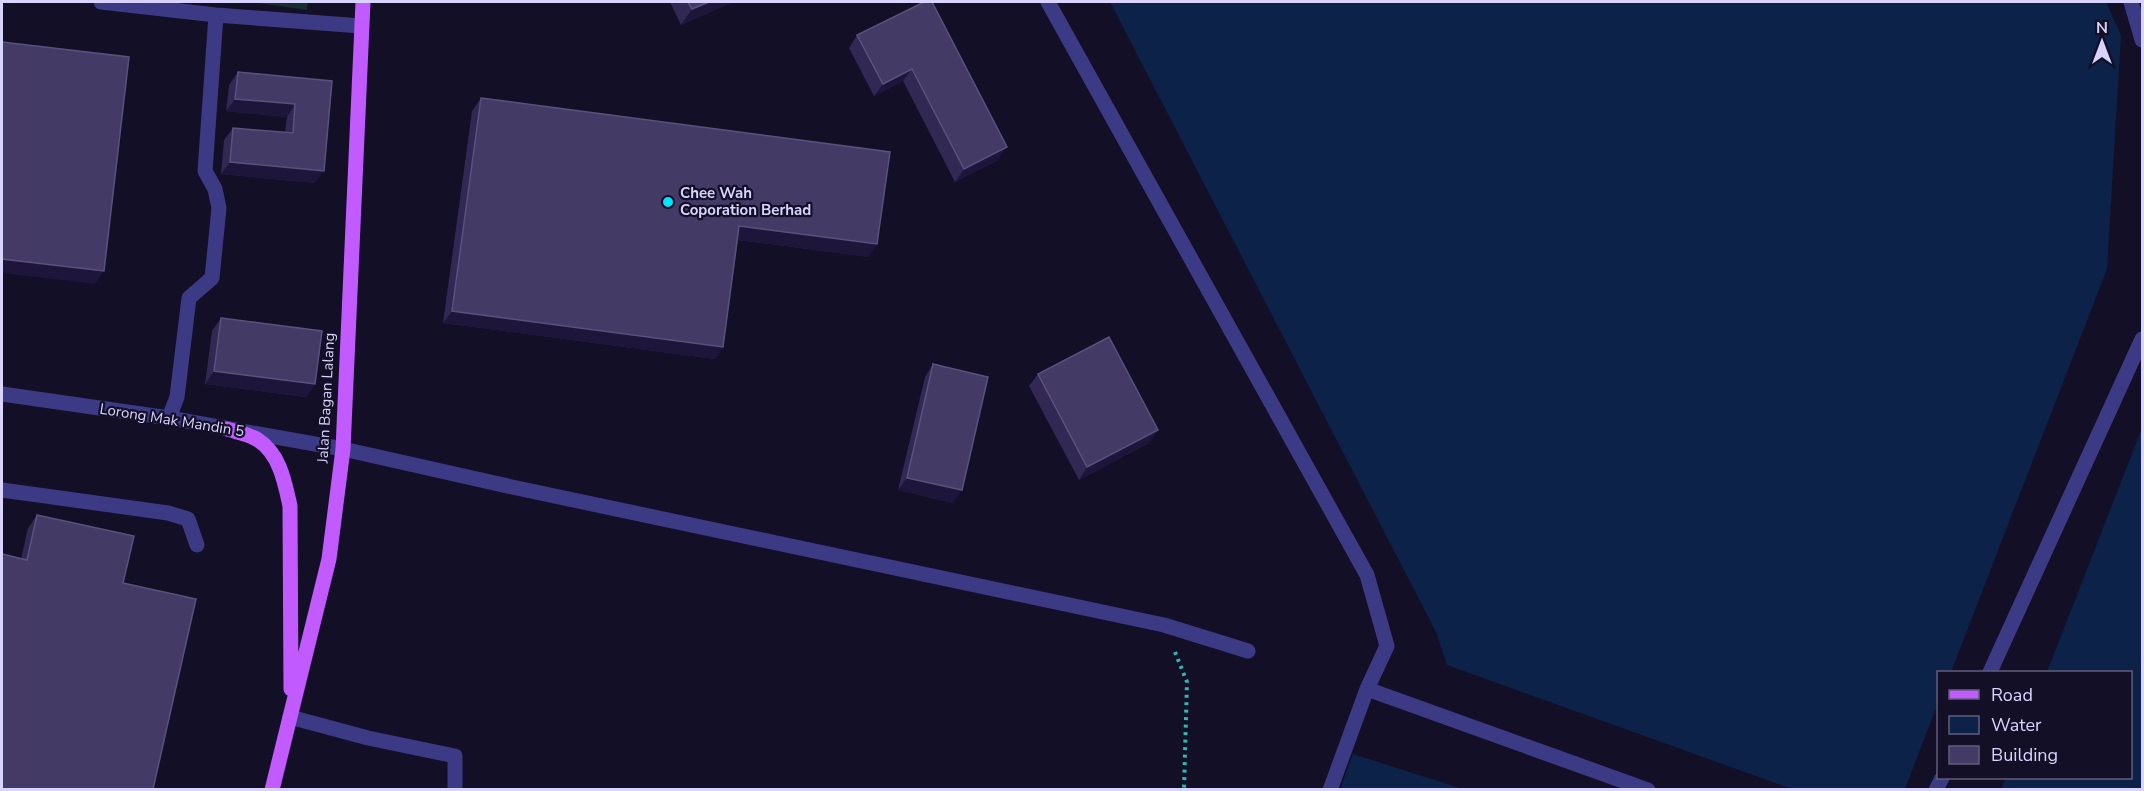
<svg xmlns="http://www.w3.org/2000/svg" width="2144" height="791" viewBox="0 0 2144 791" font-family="'Nunito Sans',sans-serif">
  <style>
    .green { fill: #12302f }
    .water { fill: #0c2248 }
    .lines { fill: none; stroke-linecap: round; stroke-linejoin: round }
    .path { stroke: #2fb8b0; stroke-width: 4; stroke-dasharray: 3 4.5; stroke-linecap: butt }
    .minor { stroke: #3d3a85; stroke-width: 15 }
    .major { stroke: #c25bff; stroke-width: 15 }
    .wall { fill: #312854 }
    .shaded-wall { fill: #1d163a }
    .building { fill: #433a66; stroke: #5a527e; stroke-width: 1.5 }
    .poi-dot { fill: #00e5ff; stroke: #130f26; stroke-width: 2 }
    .labels { text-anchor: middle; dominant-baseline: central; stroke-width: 4.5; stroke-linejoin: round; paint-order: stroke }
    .poi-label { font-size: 15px; font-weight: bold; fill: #d9d4ff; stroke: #130f26; text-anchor: start }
    .street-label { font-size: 15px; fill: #d9d4ff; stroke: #130f26 }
  </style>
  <rect width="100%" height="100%" fill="#130f26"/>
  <path class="green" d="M251 2H308L307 10Z"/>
  <path class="water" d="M1110 2H2106L2121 35 2107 269 1951 672H1938V703L1905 789H1792L1447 665 1436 632Z
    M2142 428V789H2001L2006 778H2130V672H2047Z
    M1353 754 1463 789H1340Z"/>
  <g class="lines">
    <path class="path" d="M1175 652 1187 682 1184 790"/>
    <path class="minor" d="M101 2 216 15 361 26
      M1048 2 1367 575 1387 646 1367 689 1330 790
      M2131 2 2142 40
      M2 394 169 418 343 449 512 487 1164 625 1248 651
      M169 418 177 397 189 298 212 278 219 208 215 189 205 171 216 15
      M2 490 168 513 188 519 197 545
      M1990 672 2142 339
      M1367 689 1648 790
      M290 717 368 738 455 756V790
      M1936 790 1942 778"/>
    <path class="major" d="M227 429C236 432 249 434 258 440 280 454 285 483 290 506L291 689
      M272 790 329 559 343 449 363 2"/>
  </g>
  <path class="wall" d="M670 2H733L681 25Z
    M924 2 998 160 955 182 903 81 874 96 849 48 857 35Z
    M238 72 332 81 315 183 221 174 224 140 233 128 285 132 287 117 226 111 229 85Z
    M481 98 869 257 738 240 723 347 715 359 443 323 472 111Z
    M221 318 315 384 306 397 205 384 212 331Z
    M933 364 953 503 898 490 925 377Z
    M1038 374 1149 443 1079 480 1029 386Z
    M37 515 123 583 21 559 28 528Z"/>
  <path class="shaded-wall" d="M709 2H733L681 25 692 9Z
    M912 69 903 81 874 96 883 84Z
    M235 99 295 104 287 117 226 111Z
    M1007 147 998 160 955 182 964 169Z
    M230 162 324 171 315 183 221 174Z
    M739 226 877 244 869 257 731 239Z
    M2 259 104 271 95 284 2 273Z
    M452 311 723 347 715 359 443 323Z
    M214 371 315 384 306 397 205 384Z
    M1158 430 1149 443 1079 480 1087 467Z
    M907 478 962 490 953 503 898 490Z"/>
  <path class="building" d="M688 2H709L692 9Z
    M924 2H932L1007 147 964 169 912 69 883 84 857 35Z
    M2 42 129 57 104 271 2 259Z
    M238 72 332 81 324 171 230 162 233 128 293 133 295 104 235 99Z
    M481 98 890 152 877 244 739 226 723 347 452 311Z
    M221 318 322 331 315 384 214 371Z
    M1109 337 1158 430 1087 467 1038 374Z
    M933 364 988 377 962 490 907 478Z
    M37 515 134 536 123 583 196 599 153 789H2V554L27 560Z"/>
  <circle class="poi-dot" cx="668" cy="202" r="6"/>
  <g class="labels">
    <g class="poi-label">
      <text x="680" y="193">Chee Wah<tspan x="680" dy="17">Coporation Berhad</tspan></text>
    </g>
    <g class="street-label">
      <text transform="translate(326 398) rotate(-87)">Jalan Bagan Lalang</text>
      <text transform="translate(172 420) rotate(9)">Lorong Mak Mandin 5</text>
    </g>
  </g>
  <rect width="2144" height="791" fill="none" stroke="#d9d4ff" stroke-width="6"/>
  <rect x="1937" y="671" width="195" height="108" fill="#130f26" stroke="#625e7d" stroke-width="1.5"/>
  <rect x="1949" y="690" width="30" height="9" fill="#c25bff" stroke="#625e7d" stroke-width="1.5"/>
  <text x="1991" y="701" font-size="18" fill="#d9d4ff">Road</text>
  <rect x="1949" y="716" width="30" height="18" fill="#0c2248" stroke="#625e7d" stroke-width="1.5"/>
  <text x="1991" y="731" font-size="18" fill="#d9d4ff">Water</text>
  <rect x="1949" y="746" width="30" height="18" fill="#433a66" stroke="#625e7d" stroke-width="1.5"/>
  <text x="1991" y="761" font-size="18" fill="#d9d4ff">Building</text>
  <g transform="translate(2102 42)" stroke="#130f26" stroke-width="4.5" paint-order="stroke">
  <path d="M0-4.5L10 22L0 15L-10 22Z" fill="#d9d4ff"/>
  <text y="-9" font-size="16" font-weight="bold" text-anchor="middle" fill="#d9d4ff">N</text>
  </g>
</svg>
